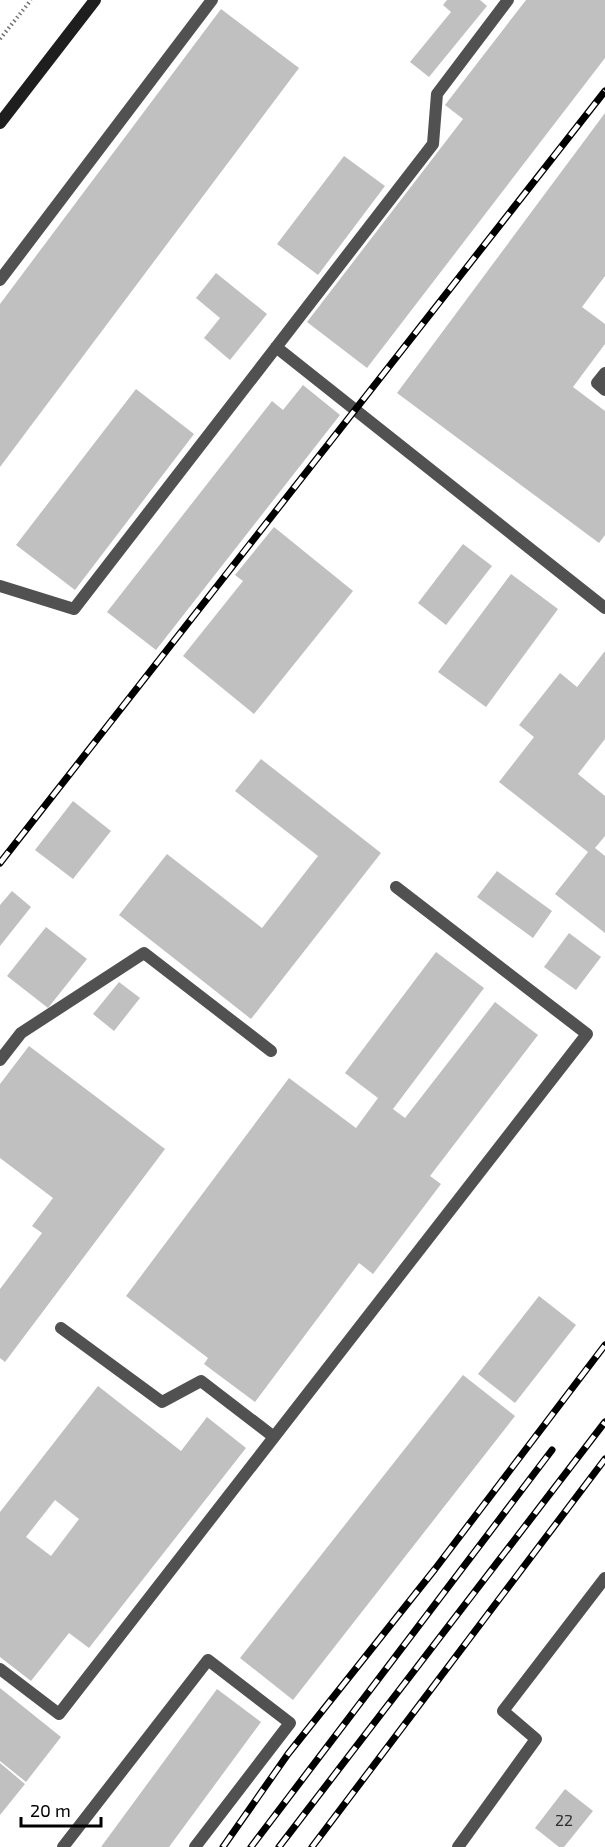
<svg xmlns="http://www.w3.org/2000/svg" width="605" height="1847" viewBox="0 0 605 1847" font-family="'Exo 2',sans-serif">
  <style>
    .building { fill: #c0c0c0; fill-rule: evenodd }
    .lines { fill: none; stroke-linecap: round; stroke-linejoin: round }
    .path { stroke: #737373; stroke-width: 4; stroke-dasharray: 1.5 3; stroke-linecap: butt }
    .service { stroke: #515151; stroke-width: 12 }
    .minor { stroke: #515151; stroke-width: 12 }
    .secondary { stroke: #1e1e1e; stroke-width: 12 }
    .rail-casing { stroke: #000; stroke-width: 7 }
    .rail { stroke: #fff; stroke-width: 4.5; stroke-dasharray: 14; stroke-linecap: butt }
    .labels { text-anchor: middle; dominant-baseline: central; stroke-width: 4.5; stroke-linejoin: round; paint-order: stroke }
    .number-label { font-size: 16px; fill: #303030 }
  </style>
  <rect width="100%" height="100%" fill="#fff"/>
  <path class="building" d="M447 0H480L487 6 429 77 410 62 451 12 443 5Z
    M526 0H605V58L367 368 307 322 463 119 445 105Z
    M221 9 299 68 0 467V304Z
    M605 113V276L582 307 605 324V344L573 387 605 411V535L599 543 397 393Z
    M344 156 385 186 318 275 277 244Z
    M216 273 267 314 230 360 204 338 220 318 196 298Z
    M303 385 340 415 156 650 107 612 272 401 283 410Z
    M136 389 194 434 75 590 16 545Z
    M274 527 353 591 254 714 183 656 243 581 235 575Z
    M463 544 492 566 446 625 418 603Z
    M511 574 558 609 486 707 438 672Z
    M605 651V739L578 774 605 796V836L595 848 605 856V933L555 894 588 852 499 782 534 737 519 725 560 673 577 687Z
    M261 759 381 853 251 1019 119 915 167 854 262 928 318 856 235 791Z
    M73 801 111 831 73 879 35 850Z
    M497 871 552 911 533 938 477 897Z
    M12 891 31 907 0 946V905Z
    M46 927 87 959 48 1008 7 976Z
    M569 933 601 957 576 990 544 967Z
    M436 952 484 988 393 1109 405 1118 495 1002 538 1035 430 1176 441 1184 373 1274 359 1263 255 1402 204 1364 208 1358 126 1296 289 1078 356 1128 378 1098 345 1073Z
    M119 982 140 998 114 1031 93 1014Z
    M29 1046 165 1149 5 1362 0 1358V1289L42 1233 32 1226 53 1198 0 1158V1084Z
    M539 1296 576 1325 515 1403 478 1374Z
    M463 1375 515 1416 293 1700 240 1658Z
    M98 1386 181 1451 207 1417 246 1448 89 1648 69 1633 31 1681 0 1657V1512ZM55 1500 79 1519 51 1556 26 1537Z
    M0 1688 61 1737 26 1782 0 1761Z
    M217 1689 261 1722 169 1847H101Z
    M0 1763 25 1784 0 1815Z
    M565 1789 593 1811 564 1847H559L535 1828Z"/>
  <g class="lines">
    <path class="path" d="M0 39 31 0"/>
    <path class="service" d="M0 280 212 0
      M276 347 605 608
      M605 373 597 383 605 390
      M0 586 74 609 433 144 437 94 508 0
      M0 1060 21 1033 144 953 271 1051
      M61 1328 162 1402 201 1381 274 1437
      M0 1669 59 1714 587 1034 396 887
      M63 1847 208 1660 290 1723 195 1847"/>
    <path class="minor" d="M458 1847 536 1739 503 1711 605 1578"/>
    <path class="secondary" d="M0 123 95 0"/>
    <defs>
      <path id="rail" d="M0 863 605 91
        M223 1847 288 1754 435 1569 605 1345
        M251 1847 552 1450
        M279 1847 605 1422
        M312 1847 605 1459"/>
    </defs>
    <use href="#rail" class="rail-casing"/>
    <use href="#rail" class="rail"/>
  </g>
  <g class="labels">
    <g class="number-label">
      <text x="564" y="1819">22</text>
    </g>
  </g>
  <path d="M21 1817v9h80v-9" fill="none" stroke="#000000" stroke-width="3"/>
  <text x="30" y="1817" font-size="18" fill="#000000" stroke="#ffffff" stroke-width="4.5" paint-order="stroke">20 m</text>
</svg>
